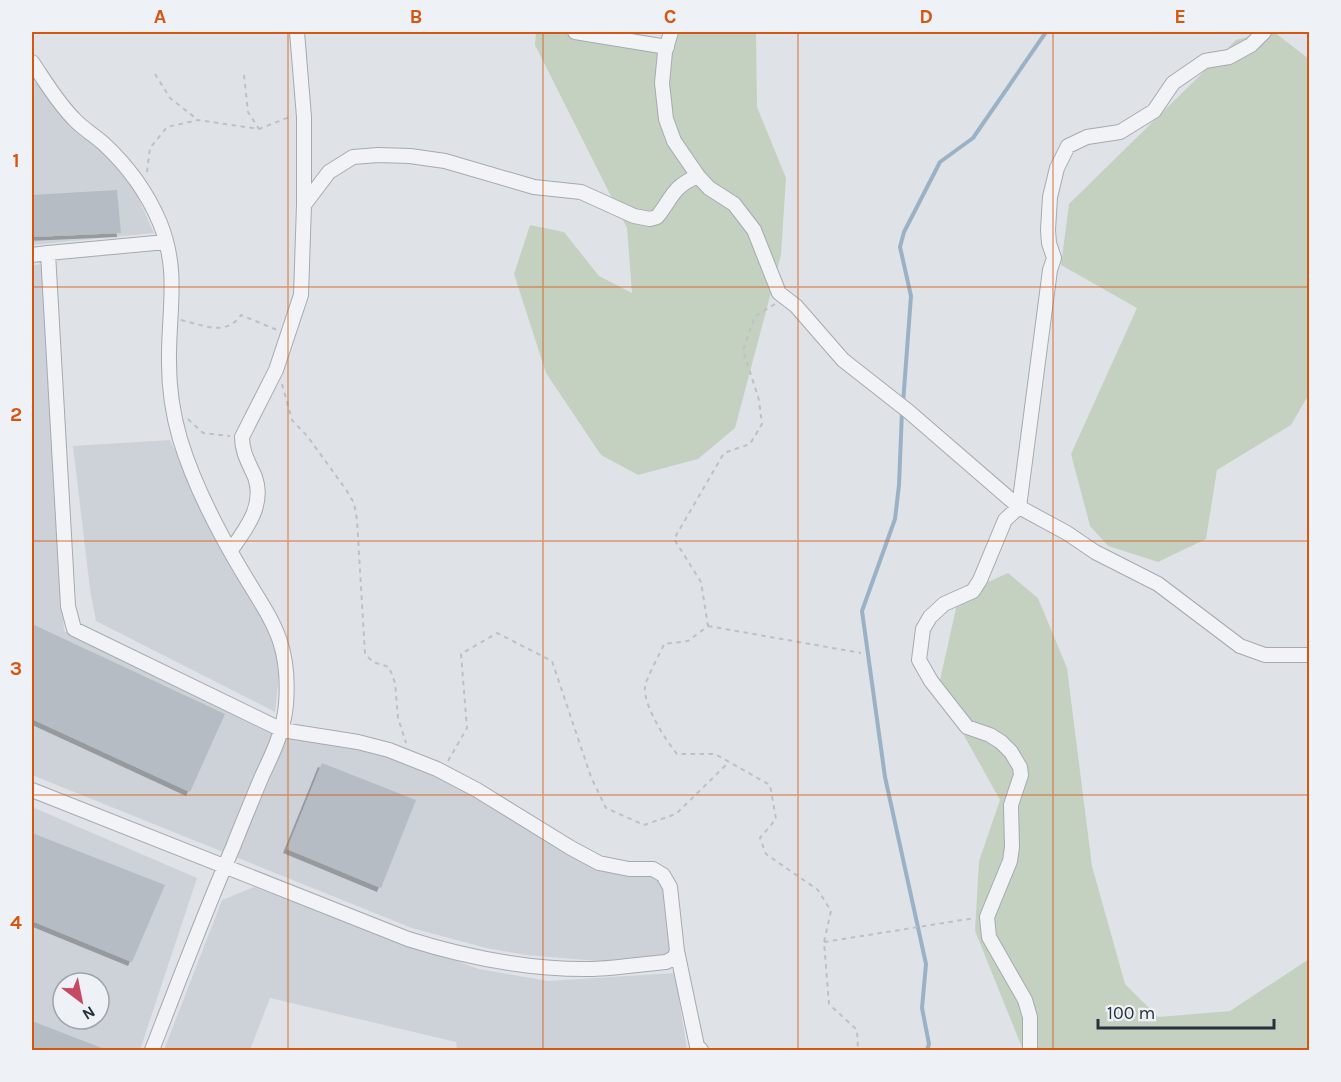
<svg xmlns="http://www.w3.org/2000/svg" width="1341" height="1082" viewBox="0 0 1341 1082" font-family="Karla,sans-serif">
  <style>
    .built { fill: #cdd2d9; fill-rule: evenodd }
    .green { fill: #c5d1c0 }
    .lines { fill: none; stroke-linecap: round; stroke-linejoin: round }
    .stream { stroke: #9bb2c6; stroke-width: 4 }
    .building { fill: #b6bcc4; filter: url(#shadow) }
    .minor-casing { stroke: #a5aab1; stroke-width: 16 }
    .path { stroke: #bdc1c6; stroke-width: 2; stroke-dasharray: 4.5 4.5; stroke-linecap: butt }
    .minor { stroke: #f1f3f6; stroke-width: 14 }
    .grid { fill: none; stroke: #d55511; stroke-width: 1.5; stroke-opacity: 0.55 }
    .neatline { fill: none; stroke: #d55511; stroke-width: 2 }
    .grid-label { font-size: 20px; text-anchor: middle; font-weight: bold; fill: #d55511 }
  </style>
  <defs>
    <filter id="shadow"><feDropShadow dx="-4" dy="4" stdDeviation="0" flood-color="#0004"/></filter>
  </defs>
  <rect width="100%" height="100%" fill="#dfe3e7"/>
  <path class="built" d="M32 81 42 86 111 157 131 182 154 233 32 245Z
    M42 264 64 631 275 736 369 750 439 774 570 853 650 874 660 881 665 891 673 948 669 954 663 958 597 961 526 955 486 948 412 928 32 775V265Z
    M170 440 234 573 264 621 280 665 275 712 96 621 90 589 73 446Z
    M32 807 197 878 140 1050H32ZM63 983H99V1019H63Z
    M254 887 479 969 548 981 675 973 687 1050H457L456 1042 270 998 250 1050H164L222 900Z"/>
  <path class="green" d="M536 32H632L660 42 670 32H756L757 107 786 178 781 255 735 428 698 459 638 475 601 455 546 373 514 274 530 225 564 232 599 276 632 293 627 228 535 45Z
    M1267 32H1274L1309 59V394L1291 425 1217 470 1206 539 1158 562 1108 546 1090 526 1071 454 1137 308 1061 265 1069 204 1236 40Z
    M1008 573 1038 598 1067 668 1092 866 1125 984 1158 1017 1230 1011 1309 959V1050H1023L975 931 979 861 1000 800 938 689 959 595Z"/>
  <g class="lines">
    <path class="stream" d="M903 403 911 296 900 247 904 232 940 162 973 138 1046 32
      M902 411 899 485 895 519 862 611 885 777 926 964 922 1008 929 1044 927 1050"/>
  </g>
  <path class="building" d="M117 190 121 233 32 237V195Z
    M32 624 225 714 190 792 32 719Z
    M322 763 416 800 381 888 287 849Z
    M32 833 165 885 132 962 32 921Z
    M32 1021 107 1050H32Z"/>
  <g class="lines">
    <defs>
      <path id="minor" d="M297 32 304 117V205
        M575 32 667 47
        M671 32 665 52 662 83 666 119 674 141 698 176 709 188 734 204 754 230 779 293 796 306 843 360 908 411 1019 507 1067 533 1095 552 1158 584 1240 646 1265 655H1310
        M32 62C45 81 57 102 74 119 82 128 94 135 103 143 128 166 147 192 160 223 180 272 168 313 169 363 169 388 173 415 180 439 193 482 217 529 240 568 270 619 291 640 286 704 284 730 273 753 262 776 252 800 242 824 233 847 204 914 178 983 152 1050
        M48 253 166 242
        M32 255 48 253 68 606 74 629 282 730 358 742 389 750 437 769 477 790 571 848 599 863 629 869H653L663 875 670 887 677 951 674 958 666 962C642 964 617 968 593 969 530 970 468 958 408 939L32 790
        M231 550C246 529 265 505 255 477 249 463 242 453 242 437L276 370 301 295 304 205 329 172 353 157 378 155 410 156 445 161 534 187 581 192 634 216 650 219 657 217C673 197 672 187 698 176
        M677 951 697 1046 701 1050
        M1030 1050V1017L1025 1000 989 937 987 917 1010 861 1012 847 1011 805 1021 775 1020 767 1011 752 1001 742 990 735 967 727 931 681 919 660 923 629 930 617 944 604 973 591 980 580 1005 520 1019 507 1050 270 1054 258 1049 243 1048 230 1050 197 1057 168 1068 146 1087 137 1120 132 1154 111 1173 83 1205 61 1229 57 1251 45 1264 32"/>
    </defs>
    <use href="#minor" class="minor-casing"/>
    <path class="path" d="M155 74 170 98 198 120
      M244 75 248 112 259 129
      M147 172 150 148 167 127 198 120 259 129 292 116
      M775 304 755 316 743 350 759 400 762 424 750 444 724 453 674 539 701 582 708 626 688 641 664 644C660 654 646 678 645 687 643 705 666 741 677 754H715L770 785 776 819 760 838 766 854 818 890 831 911 824 942 829 1004 857 1030 858 1050
      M181 320C203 325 226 337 241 315L277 330
      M282 384 292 420 308 437 347 491 354 503 357 520 365 654 373 662 389 667 395 683 398 718 406 743
      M188 419 203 433 230 436
      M708 626 861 653
      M448 761 467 728 461 654 497 633 552 661 591 777 606 808 644 825 676 814 729 762
      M824 942 975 918"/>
    <use href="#minor" class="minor"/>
  </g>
  <path class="grid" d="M288 32V1050M543 32V1050M798 32V1050M1053 32V1050M32 287H1310M32 541H1310M32 795H1310"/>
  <rect width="1341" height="1082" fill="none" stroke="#eef1f5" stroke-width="66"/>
  <g transform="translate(81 1001) rotate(148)"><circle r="28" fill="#eef1f5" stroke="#9fa4ac" stroke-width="1.5"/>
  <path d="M0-4.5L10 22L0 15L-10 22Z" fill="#c74962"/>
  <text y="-9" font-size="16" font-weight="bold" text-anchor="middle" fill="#29313e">N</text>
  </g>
  <path d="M1098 1019v9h176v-9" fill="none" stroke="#29313e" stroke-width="3"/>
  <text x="1107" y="1019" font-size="18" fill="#29313e" stroke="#eef1f5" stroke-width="4.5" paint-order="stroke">100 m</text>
  <rect x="33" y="33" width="1275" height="1016" class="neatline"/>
  <g class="grid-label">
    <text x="160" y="23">A</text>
    <text x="416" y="23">B</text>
    <text x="670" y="23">C</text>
    <text x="926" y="23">D</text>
    <text x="1180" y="23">E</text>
    <text x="16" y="167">1</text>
    <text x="16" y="421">2</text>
    <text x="16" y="675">3</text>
    <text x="16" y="929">4</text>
  </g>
</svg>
